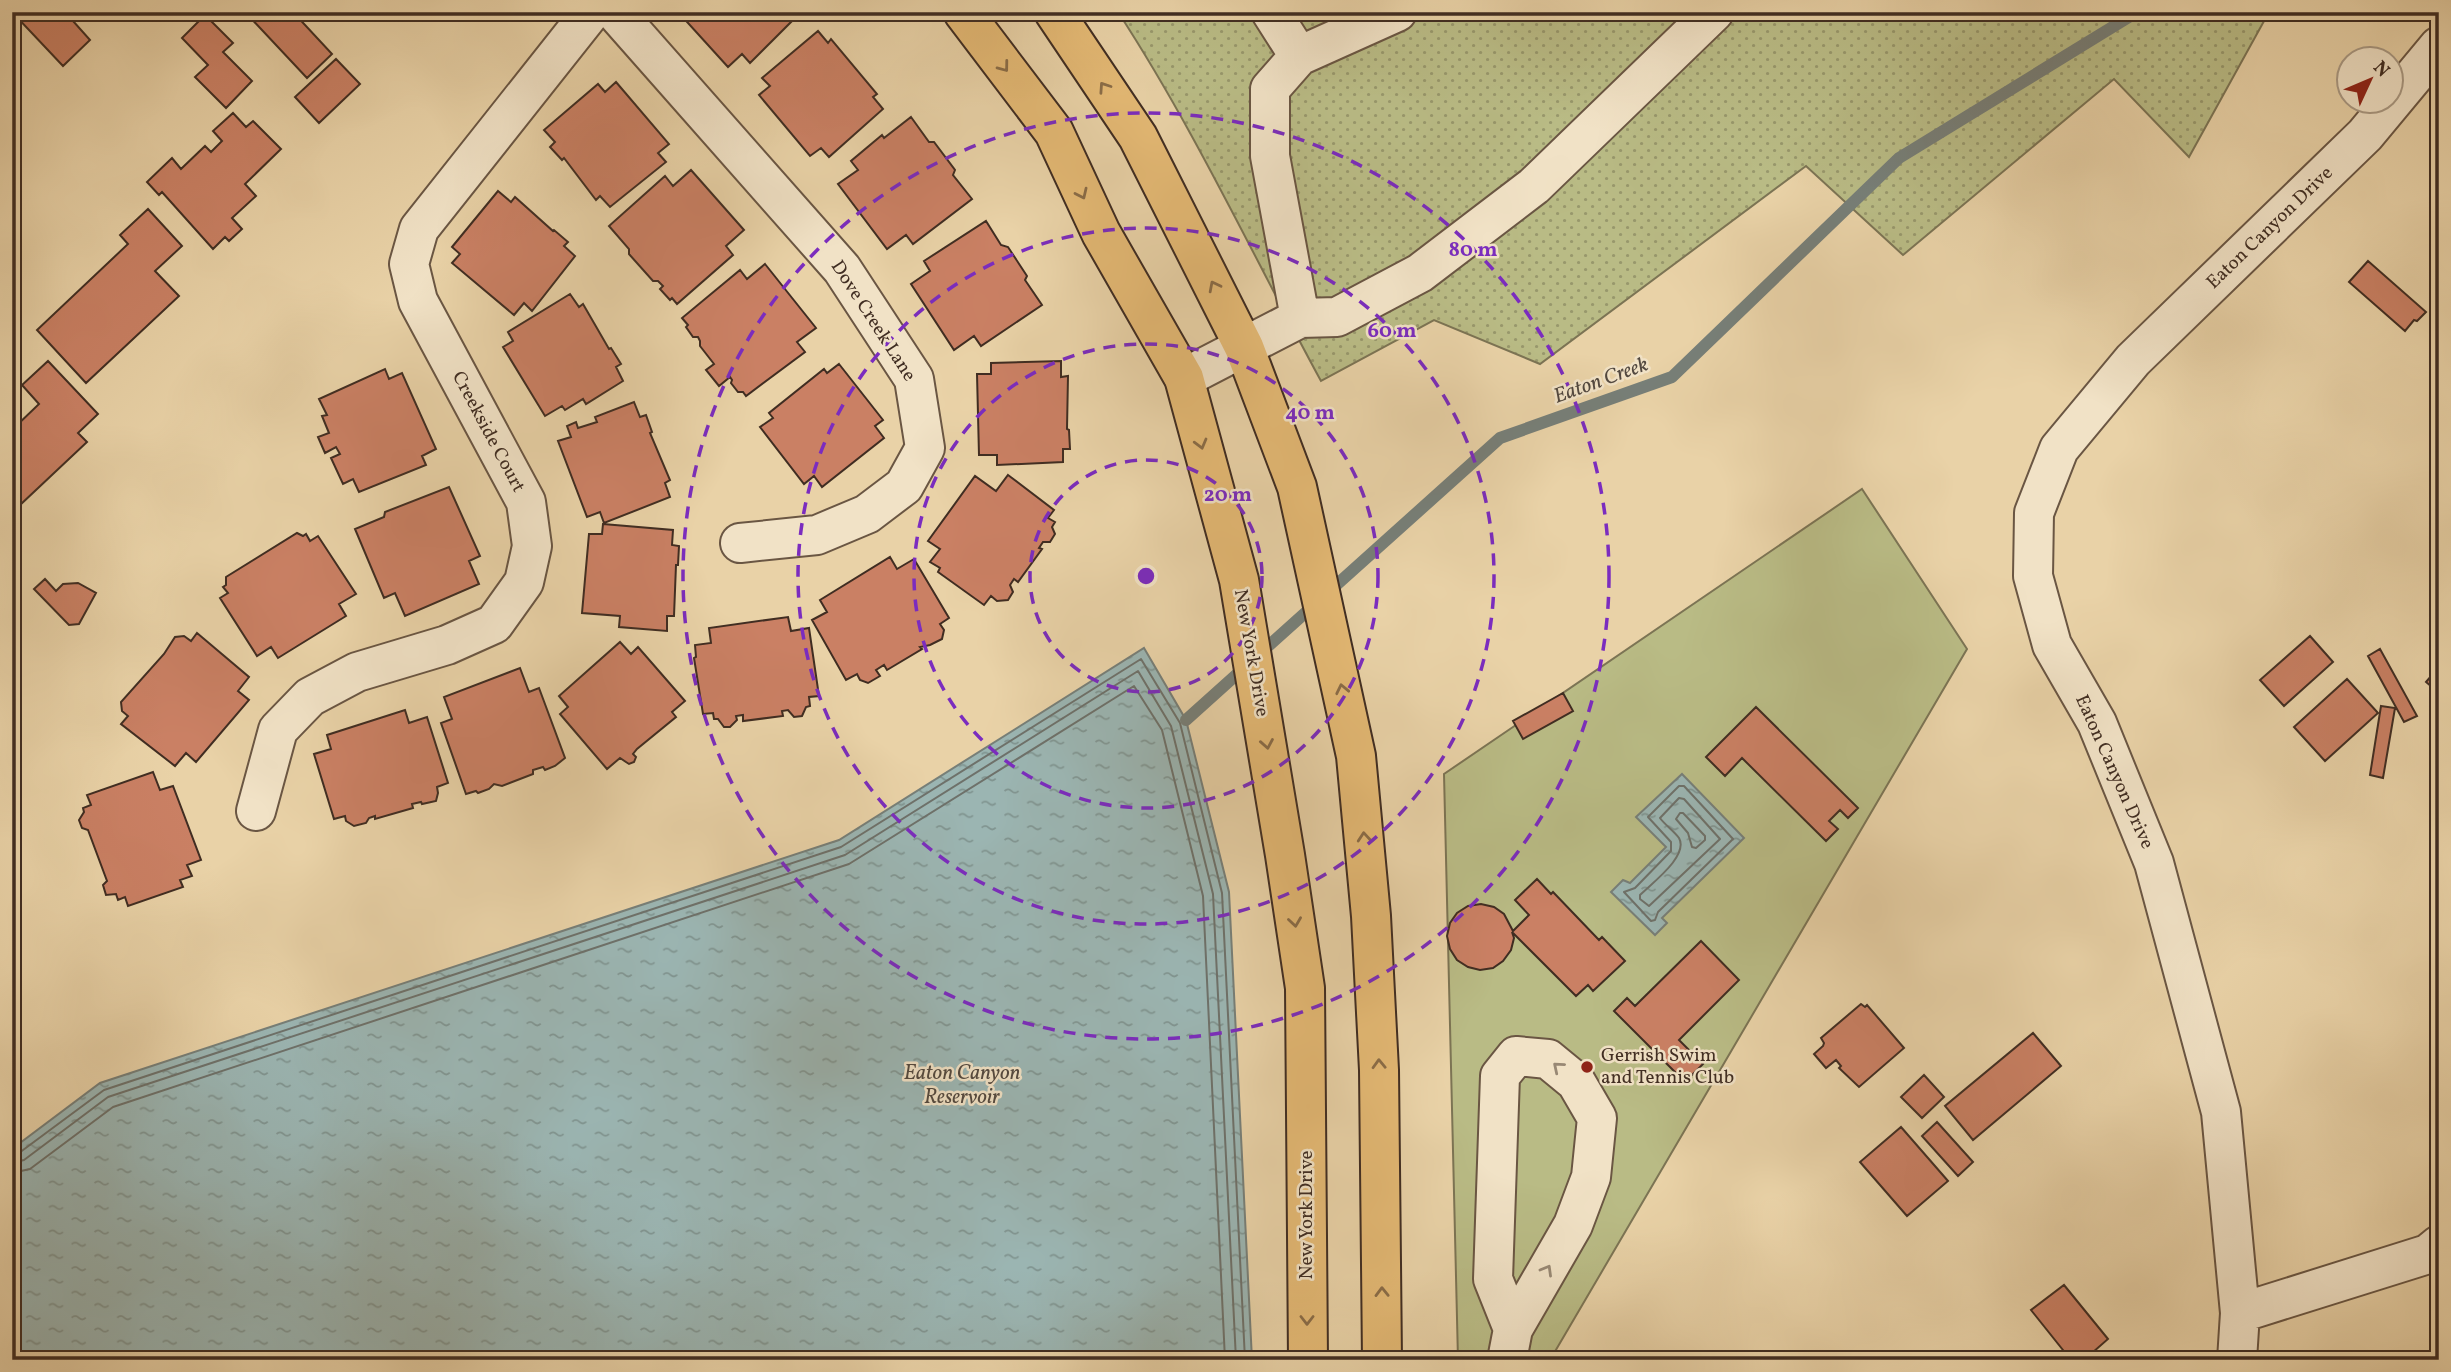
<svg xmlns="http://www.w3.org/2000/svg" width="2451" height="1372" viewBox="0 0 2451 1372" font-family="Vollkorn,serif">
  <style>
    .park { fill: url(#park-dots); stroke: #7c7454; stroke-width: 2 }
    .pitch { fill: #b9bb85; stroke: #7c7454; stroke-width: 2 }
    .water { fill: url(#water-ripples); stroke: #777f78; stroke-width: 2 }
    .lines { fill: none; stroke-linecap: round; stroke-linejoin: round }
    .shore { stroke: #6e716a; stroke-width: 2 }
    .stream { stroke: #777f78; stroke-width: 12 }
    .building { fill: #ca8064; stroke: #402d22; stroke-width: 2 }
    .minor-casing { stroke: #6a5643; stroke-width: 42 }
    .major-casing { stroke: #402d22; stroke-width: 42 }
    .minor { stroke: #f1e2c6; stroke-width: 38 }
    .major { stroke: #e4b974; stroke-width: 38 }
    .oneway { stroke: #8a6c47 }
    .oneway2 { stroke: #988874 }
    .ring { fill: none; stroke: #7b2cbf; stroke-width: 3.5; stroke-dasharray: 12 9 }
    .poi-dot { fill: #8f2418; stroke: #f1e2c6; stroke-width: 2.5 }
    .labels { text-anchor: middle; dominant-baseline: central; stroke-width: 5; stroke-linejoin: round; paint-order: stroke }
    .street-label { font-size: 19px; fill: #402d22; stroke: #f1e2c6 }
    .poi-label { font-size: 19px; fill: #402d22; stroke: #f1e2c6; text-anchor: start }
    .water-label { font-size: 21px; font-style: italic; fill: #52483f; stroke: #f1e2c6 }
    .centre { fill: #7b2cbf; stroke: #f1e2c6; stroke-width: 3.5 }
    .ring-label { font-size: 21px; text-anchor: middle; font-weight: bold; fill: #7b2cbf; stroke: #f1e2c6; stroke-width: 5; stroke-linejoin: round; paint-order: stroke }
  </style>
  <defs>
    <pattern id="park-dots" width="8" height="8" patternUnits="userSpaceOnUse" patternTransform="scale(1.75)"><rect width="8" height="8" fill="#b9bb85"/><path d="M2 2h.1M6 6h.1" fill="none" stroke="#98986c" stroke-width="1.8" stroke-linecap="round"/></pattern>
    <pattern id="water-ripples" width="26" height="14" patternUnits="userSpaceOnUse" patternTransform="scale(1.75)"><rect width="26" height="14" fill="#9bb5b2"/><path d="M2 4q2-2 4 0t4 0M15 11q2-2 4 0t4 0" fill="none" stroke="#809490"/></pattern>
  </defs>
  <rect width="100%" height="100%" fill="#e9d2a7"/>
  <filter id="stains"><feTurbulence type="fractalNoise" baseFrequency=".00286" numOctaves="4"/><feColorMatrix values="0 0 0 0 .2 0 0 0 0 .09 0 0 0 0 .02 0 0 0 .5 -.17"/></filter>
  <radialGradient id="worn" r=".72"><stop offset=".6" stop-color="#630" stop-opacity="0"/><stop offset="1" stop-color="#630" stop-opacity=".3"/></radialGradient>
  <path class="park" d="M1118 12H2269L2189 157 2114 79 1903 255 1806 166 1540 364 1434 320 1321 381C1254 258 1195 130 1118 12Z"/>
  <path class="pitch" d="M1862 489 1967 649 1550 1360H1458L1444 774Z"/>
  <path class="water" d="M1144 648 1186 720 1229 892 1252 1360H12V1149L100 1083 839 840Z
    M1682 774 1744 838 1662 918 1667 923 1655 935 1611 892 1623 880 1630 883 1666 847 1636 817Z"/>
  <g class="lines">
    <path class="shore" d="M1679 786H1684L1733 839 1658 912 1655 920 1651 921 1624 892 1635 888 1671 851V842L1648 817Z
      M1679 798 1684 799 1720 839 1649 906 1640 899V895C1652 883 1689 856 1679 838 1674 831 1665 825 1660 818Z
      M1680 813H1683L1705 836V840L1696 848 1692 847 1688 833 1676 819Z
      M12 1154 19 1153 104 1090 841 847 1141 659 1180 723 1222 893 1245 1360
      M12 1163 24 1160 108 1097 845 855 1138 671 1171 726 1213 894 1236 1360
      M12 1173 30 1169 113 1107 849 864 1134 686 1162 730 1203 896 1225 1360"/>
    <path class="stream" d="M1186 720 1500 438 1672 377 1899 158 2137 12"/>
  </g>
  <path class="building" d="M12 12H65L90 40 63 66Z
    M245 12H293L332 54 307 78Z
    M678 12H796L798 15 750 63 742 54 728 67Z
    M205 15 233 43 223 52 252 81 226 108 195 77 208 65 182 38Z
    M818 31 828 43 831 39 877 94 873 97 883 109 829 157 821 148 810 156 759 95 770 86 762 78Z
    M336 59 360 84 319 123 295 97Z
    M616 82 669 144 658 153 666 162 610 207 600 196 596 200 564 158 562 160 550 147 555 142 544 130 598 84 605 92Z
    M233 113 246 127 253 121 281 149 245 184 256 196 232 218 242 229 229 241 225 237 213 249 162 192 159 195 147 182 172 158 181 169 205 146 211 152 222 141 213 131Z
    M911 117 929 142H934L955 170 953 175 972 199 913 244 906 235 887 249 838 184 858 170 851 161 882 135 884 138Z
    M691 170 744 230 726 246 733 255 677 304 672 298 670 300 660 289 663 286 658 281H653L629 254V249L609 226 665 176 673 186Z
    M498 191 511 202 515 197 553 231 554 230 568 242 564 246 575 256 532 311 524 303 514 315 452 263 460 254 452 247Z
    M148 209 182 246 155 271 179 296 86 383 37 330 128 244 120 235Z
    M986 221 1001 245 1008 247 1027 276 1025 280 1042 305 981 346 974 336 954 350 911 284 930 271 924 261Z
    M2368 261 2426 312 2417 321 2414 320 2405 331 2349 282Z
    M765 264 816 328 797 342 805 352 746 396 743 392H738L731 383 732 380 730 377 719 386 706 370 714 364 700 346V341L698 337H693L686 327 688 325 682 318 740 270 747 279Z
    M570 294 579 307 583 304 609 349 611 348 621 364 616 367 623 381 586 404 583 399 565 410 562 406 545 416 503 347 513 341 508 332Z
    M48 361 98 414 78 433 87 442 20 505 12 497V430L39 404 22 385Z
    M1061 361V377L1068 376 1067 429 1069 430 1070 449H1063V462L997 465V455H979L977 374H991V363Z
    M839 364 883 420 875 426 884 438 822 487 814 476 804 484 760 427 773 418 769 413 824 369 827 373Z
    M385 369 389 379 402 373 436 449 422 456 426 465 359 492 353 479 343 484 331 458 340 454 336 447 325 453 318 437 329 433 322 416 327 415 319 399Z
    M634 402 640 417 646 415 652 432 650 433 670 480 665 483 670 497 604 523 600 512 587 517 558 441 571 437 567 426 576 422 578 428 597 422 595 417Z
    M1008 475 1054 510 1048 518 1055 522 1052 527 1055 534 1050 542H1043L1039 548 1042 549 1018 582 1014 579 1010 585 1013 592 1008 600 997 601 991 596 984 605 938 572 940 568 930 562 940 549 928 541 975 476 996 491Z
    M449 487 480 556 469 561 479 584 405 616 395 593 384 598 355 529 384 517 385 512Z
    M603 524 673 530 672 545 679 546 678 565H676L674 616H667V631L619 627 620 616 582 613 589 534H602Z
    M297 533 303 536 306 534 310 541 318 536 356 594 339 604 346 616 278 658 271 647 257 656 220 598 228 593 223 587 226 585V577Z
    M890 557 897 569 914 559 949 618 940 624 944 630 942 639 930 645 920 647 922 649 887 670 884 665 876 670 880 676 868 683 860 680 857 674 846 680 812 620 827 612 820 600Z
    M45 579 56 591 63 584 78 583 96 593 79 624 69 625 34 589Z
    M788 617 791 631 809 628 819 696 809 697 810 706 806 707 802 716 794 717 788 710 782 711 783 716 743 721V715L736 716 737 720 730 727H724L718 719H714L713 713 703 714 694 658 696 657 695 645 711 643 709 628Z
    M197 633 249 677 238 691 249 700 196 762 186 753 175 766 121 724 128 716 122 711 121 702 164 654 175 637 184 636 191 641Z
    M2310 636 2333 662 2284 706 2260 680Z
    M620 642 631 654 638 647 685 701 672 712 676 717 637 749 633 754 636 757 634 762 629 764 620 758 607 769 560 714 568 707 559 696Z
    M2380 649 2417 716 2404 722 2368 656Z
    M2439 667V693L2426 682Z
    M520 668 529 692 539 688 565 758 555 766 545 770 543 767 533 770V774L502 786 494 784 489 789 478 793 476 791 466 794 441 723 452 719 444 697Z
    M2347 679 2378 713 2325 761 2294 727Z
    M1563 693 1573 711 1523 739 1513 721Z
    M2381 706 2395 708 2383 778 2370 775Z
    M1756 707 1858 808 1848 818 1840 810 1829 821 1838 829 1826 841 1742 758 1725 776 1706 757Z
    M405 710 409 723 427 717 448 783 437 787 438 793 436 801 422 804 421 802 412 804 413 808 375 819V816L369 818 366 823 354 826 346 821 345 816 334 819 314 754 331 749 327 735Z
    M153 772 160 790 173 786 201 860 187 865 192 876 180 880 183 887 128 906 125 897 118 900 116 894 106 895 103 885 107 881 88 830 82 828 79 820 84 812 83 808 91 805 87 795Z
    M1537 879 1551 894 1553 892 1599 940 1602 937 1625 961 1593 991 1588 985 1576 996 1512 932 1514 938 1511 950 1503 961 1493 968 1480 970 1468 967 1457 960 1450 949 1447 936 1450 923 1457 913 1468 906 1481 904 1494 907 1504 914 1513 931 1529 915 1515 900Z
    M1701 941 1739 980 1679 1040 1703 1064 1685 1082 1614 1011 1627 998 1635 1006Z
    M1861 1004 1865 1007 1867 1005 1904 1048 1859 1087 1839 1068 1841 1066 1836 1060 1826 1068 1814 1054 1823 1046 1824 1043 1821 1038Z
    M2033 1033 2061 1066 1973 1140 1945 1106Z
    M1924 1075 1944 1097 1922 1118 1901 1097Z
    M1937 1122 1973 1162 1958 1176 1922 1136Z
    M1901 1127 1948 1181 1907 1216 1860 1162Z
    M2064 1285 2108 1339 2084 1360H2071L2031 1310Z"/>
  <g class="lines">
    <defs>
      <path id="minor" d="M615 12 842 269 914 379 925 448 904 486 867 514 817 535 740 543
        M1271 12 1299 56
        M1300 318 1270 156V89L1299 56 1397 12
        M1184 378 1300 318 1337 317 1420 273 1534 186 1714 12
        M256 811 278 730 310 697 357 672 447 645 494 624 524 582 532 546 526 502 418 301 409 264 419 229 591 12
        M2240 1313 2428 1254 2439 1245
        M1507 1360 1513 1329 1573 1225 1591 1177 1597 1118 1576 1082 1548 1059 1516 1056 1500 1076 1493 1279 1513 1329
        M2237 1360 2240 1313 2221 1112 2154 863 2097 723 2052 645 2033 576 2034 513 2059 449 2133 360 2365 135 2439 46"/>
      <path id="major" d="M963 12 1054 132 1101 233 1184 378 1239 580 1285 855 1305 988 1308 1360
        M1054 12 1138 137 1244 347 1297 487 1356 756 1371 916 1379 1070 1382 1360"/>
    </defs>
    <use href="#minor" class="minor-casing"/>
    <use href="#major" class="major-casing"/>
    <use href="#minor" class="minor"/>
    <use href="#major" class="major"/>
  </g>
  <defs><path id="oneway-chevron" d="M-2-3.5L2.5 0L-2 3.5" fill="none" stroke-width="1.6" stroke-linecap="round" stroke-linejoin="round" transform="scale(1.75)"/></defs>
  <g class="oneway">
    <use href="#oneway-chevron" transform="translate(1004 67) rotate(53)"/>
    <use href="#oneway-chevron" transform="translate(1104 87) rotate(-124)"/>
    <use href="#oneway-chevron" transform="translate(1082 194) rotate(65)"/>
    <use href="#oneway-chevron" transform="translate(1214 286) rotate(-117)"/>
    <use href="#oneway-chevron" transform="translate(1201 444) rotate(75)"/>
    <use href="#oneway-chevron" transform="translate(1342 689) rotate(-102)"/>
    <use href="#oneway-chevron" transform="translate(1267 744) rotate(80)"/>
    <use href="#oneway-chevron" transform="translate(1364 837) rotate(-95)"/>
    <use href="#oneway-chevron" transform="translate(1295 922) rotate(82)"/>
    <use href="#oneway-chevron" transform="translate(1379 1064) rotate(-92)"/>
    <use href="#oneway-chevron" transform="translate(1382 1292) rotate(-91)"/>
    <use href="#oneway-chevron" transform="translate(1307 1320) rotate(90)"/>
  </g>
  <g class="oneway2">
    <use href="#oneway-chevron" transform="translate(1558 1067) rotate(-140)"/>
    <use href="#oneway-chevron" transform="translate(1547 1270) rotate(-60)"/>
  </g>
  <g class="ring">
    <circle cx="1146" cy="576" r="116"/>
    <circle cx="1146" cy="576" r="232"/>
    <circle cx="1146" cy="576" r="348"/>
    <circle cx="1146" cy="576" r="463"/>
  </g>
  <circle class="poi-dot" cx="1587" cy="1067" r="7"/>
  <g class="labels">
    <g class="street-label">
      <text transform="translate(2270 228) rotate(-44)">Eaton Canyon Drive</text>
      <text transform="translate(873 321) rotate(57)">Dove Creek Lane</text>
      <text transform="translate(488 432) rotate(62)">Creekside Court</text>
      <text transform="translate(1251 653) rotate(80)">New York Drive</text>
      <text transform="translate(2114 772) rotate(66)">Eaton Canyon Drive</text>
      <text transform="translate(1307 1215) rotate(-90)">New York Drive</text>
    </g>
    <g class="poi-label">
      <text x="1601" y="1056">Gerrish Swim<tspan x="1601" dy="22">and Tennis Club</tspan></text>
    </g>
    <g class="water-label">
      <text transform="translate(1601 381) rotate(-20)">Eaton Creek</text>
      <text x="962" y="1073">Eaton Canyon<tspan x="962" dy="24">Reservoir</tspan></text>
    </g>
  </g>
  <circle cx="1146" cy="576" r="10" class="centre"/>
  <g class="ring-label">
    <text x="1473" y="256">80 m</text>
    <text x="1392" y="337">60 m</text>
    <text x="1310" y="419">40 m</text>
    <text x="1228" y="501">20 m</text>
  </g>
  <rect width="2451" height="1372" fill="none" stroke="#e9d2a7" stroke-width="42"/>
  <rect x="14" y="14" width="2423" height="1344" fill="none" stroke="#402d22" stroke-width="3.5"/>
  <rect x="21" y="21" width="2409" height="1330" fill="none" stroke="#402d22" stroke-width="2"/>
  <g transform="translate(2370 80) rotate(46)"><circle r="33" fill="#f1e2c6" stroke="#aa9a84" stroke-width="2"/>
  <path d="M0-5L12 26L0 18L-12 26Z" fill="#8f2418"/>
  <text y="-10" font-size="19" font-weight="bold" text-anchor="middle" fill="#402d22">N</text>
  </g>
  <rect width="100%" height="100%" filter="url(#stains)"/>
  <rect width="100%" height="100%" fill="url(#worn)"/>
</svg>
